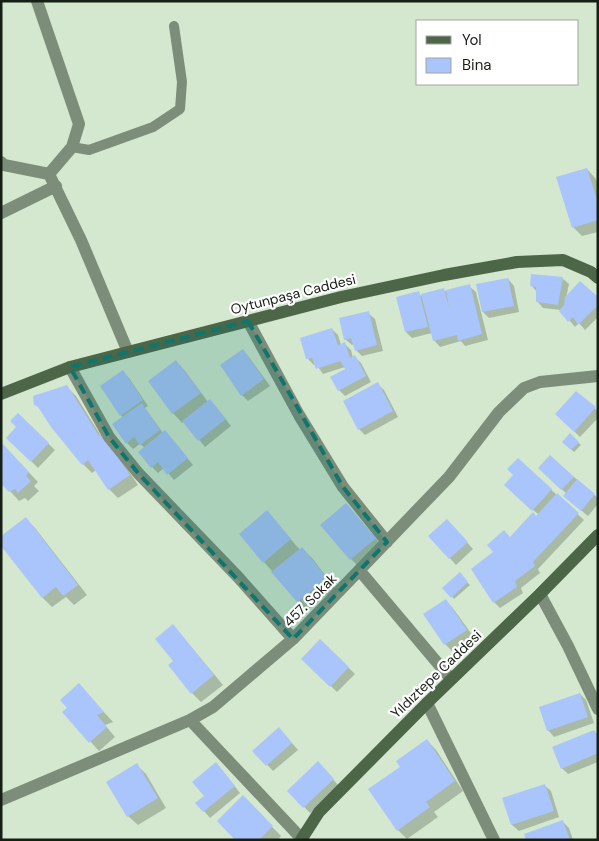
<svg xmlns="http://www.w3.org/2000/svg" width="599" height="841" viewBox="0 0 599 841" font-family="'DM Sans',sans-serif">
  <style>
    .shadow { fill: #0003 }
    .building { fill: #aac5fb }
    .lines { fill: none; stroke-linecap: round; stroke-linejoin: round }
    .lane { stroke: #7c8d79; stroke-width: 10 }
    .street { stroke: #7c8d79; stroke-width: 12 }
    .secondary { stroke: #4d6648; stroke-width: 12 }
    .marked { fill: #0f766e; fill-opacity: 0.2; stroke: #0f766e; stroke-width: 4; stroke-dasharray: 10 6; stroke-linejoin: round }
    .labels { text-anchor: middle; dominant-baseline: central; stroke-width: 4.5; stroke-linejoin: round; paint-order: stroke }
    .street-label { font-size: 14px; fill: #161e15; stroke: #fff }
  </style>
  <rect width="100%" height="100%" fill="#d3e8ce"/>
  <path class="shadow" d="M587 169 596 179 598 184V232L582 236 573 227Z
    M562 278 569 284 566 298H598V317L585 330 579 323 575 327 561 310 543 308 537 301V292L531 285Z
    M508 279 514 286 519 312 489 318 483 312 478 285Z
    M469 286 476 292 488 340 465 346 461 341 440 347 434 340 432 333 412 338 406 332 419 293 421 296Z
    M368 313 375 319 383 351 362 356 356 350 354 344 352 345 345 339Z
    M332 329 338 335 341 345 345 344 351 350 353 358 355 357 361 363 371 382 345 396 339 390 346 369 345 367 323 374 316 364 314 365 308 359Z
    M243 351 249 357 270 386 248 401 242 395Z
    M176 361 185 371 208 402 216 407 231 426 205 447 184 421 182 423 173 413 149 381Z
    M123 372 129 378 148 406 145 408 163 433 165 431 171 438 193 465 174 480 164 468 158 473 152 467 145 448 140 444 133 449 127 443 123 418 121 415Z
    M377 384 384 390 398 417 365 435 359 429Z
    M67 387 76 396 101 436 111 445 138 485 118 498 109 489 96 470 92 473 83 464Z
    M576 393 598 411V418L580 437 557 414Z
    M18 415 55 450 38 468 8 438 18 427Z
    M570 435 581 445 574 452 564 442Z
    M1 443 38 482 34 486 39 491 28 501 25 498 19 501 10 491Z
    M550 456 598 498V504L588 516 571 502 567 494 539 468Z
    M518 459 584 520 538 569 540 573 521 588 523 593 500 608 494 602 510 538 539 515 512 491Z
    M346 504 384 548 360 568 351 559Z
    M267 511 300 550 302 548 312 558 335 588 307 611 264 562Z
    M26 519 35 528 87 595 74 605 66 597 52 607 43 598 1 544Z
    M453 527 473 549 456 565 430 536Z
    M459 574 470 585 454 599 444 588Z
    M446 601 452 607 473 636 452 651 445 644 425 615Z
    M173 625 223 685 201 702 192 693 174 661Z
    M320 640 355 674 337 692 303 659Z
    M79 685 113 722 105 725 115 737 99 751 64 712 69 708Z
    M580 694 586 700 594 723 554 737 548 730Z
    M594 731 598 735V762L568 774 562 768Z
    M285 735 298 750 273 771 254 751Z
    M427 740 436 750 463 791 434 812 438 817 407 839 398 830 402 767Z
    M318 763 339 786 310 813 289 791Z
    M137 765 146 774 166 808 138 825 128 816Z
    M222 770 240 793 210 818 197 803 206 796Z
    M544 785 551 791 559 817 519 831 512 825 504 799Z
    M243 797 281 836 278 840H237Z
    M563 822 569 828 573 840H527Z"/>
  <path class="building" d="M587 168 598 203V220L572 228 556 177Z
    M531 274 563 277 558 305 536 302V287L530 286Z
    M508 278 514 306 482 312 476 284Z
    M580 281 598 297V305L578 325 573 317 568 322 559 311 564 305 565 297Z
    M470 284 482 334 458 341 457 335 433 341 421 294 444 288 449 308 446 290Z
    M419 291 428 327 405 332 396 297Z
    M369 311 377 345 355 351 351 338 344 340 339 318Z
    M332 328 338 345 345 342 350 358 355 355 366 376 338 391 330 377 345 369 340 361 316 369 312 358 306 359 300 338Z
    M243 349 264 379 241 396 220 365Z
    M176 360 201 393 172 414 148 381Z
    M123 370 143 400 120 416 100 386Z
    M378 382 393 411 358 430 343 401Z
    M67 385 99 436 102 434 130 475 108 490 88 460 82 465 51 427 38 407 34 405 33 396Z
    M576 391 596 407 574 432 555 414Z
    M210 399 226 419 198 441 182 421Z
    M142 403 160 430 140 445 134 437 126 444 112 424Z
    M18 413 49 443 31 462 6 438 16 427 10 421Z
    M165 430 188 458 167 475 158 462 151 468 138 452Z
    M570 433 579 442 571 450 562 442Z
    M1 442 29 472 26 476 31 481 18 493 15 489 9 492 1 484Z
    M550 455 574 477 561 490 538 468Z
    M518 458 552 489 532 511 504 485 513 475 507 469Z
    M577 479 595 494 581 511 563 496Z
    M557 493 579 513 533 562 535 566 515 581 517 587 493 603 471 569 493 552 487 545 504 530 510 537 533 512 536 516Z
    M346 503 376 538 350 560 320 525Z
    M267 510 291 539 263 563 239 534Z
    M26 517 78 585 63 596 56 587 42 598 1 546V536Z
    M447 519 468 542 449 559 428 536Z
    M302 547 327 578 297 602 271 572Z
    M460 572 468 582 451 598 442 588Z
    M446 599 467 630 444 645 423 614Z
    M173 624 214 675 191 694 168 665 173 661 155 639Z
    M320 639 349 667 330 687 301 659Z
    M79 683 104 712 97 715 107 727 89 743 62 712 67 708 60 700Z
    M580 693 588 717 547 731 539 707Z
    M279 727 292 743 266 766 252 751Z
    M594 730 598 738V753L561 769 552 747Z
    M427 739 455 781 426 802 430 807 397 831 368 789 400 767 396 761Z
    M318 761 334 779 303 808 287 791Z
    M216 762 235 786 203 812 195 803 204 796 192 782Z
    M137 763 158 798 127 817 106 782Z
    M545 784 554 811 511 825 502 798Z
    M243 795 273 826 259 840H235L217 821Z
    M563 820 570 840H526L524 834Z"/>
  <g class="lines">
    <path class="lane" d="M72 147 89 150 153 127 180 109 182 82 174 26"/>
    <path class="street" d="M37 1 79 124 72 147 49 174
      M1 162 4 165 49 174
      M49 174 81 240 128 352
      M1 213 56 186
      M248 321 299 415 343 487 387 542
      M70 367 109 437 138 473 238 577 293 639
      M360 571 451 679
      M540 594 568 646 598 709
      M427 703 494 840
      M190 720 302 839
      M1 800 190 720 213 707 293 639 449 477 499 412 524 388 540 382 598 376"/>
    <path class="secondary" d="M1 394 70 367 341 297 444 275 517 262 563 260 591 272 598 278
      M301 840 319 812 427 703 540 594 598 535"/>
  </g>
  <path class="marked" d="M248 321 343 487 387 542 293 639 138 473 109 437 70 367Z"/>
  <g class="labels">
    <g class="street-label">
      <text transform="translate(293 294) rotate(-14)">Oytunpaşa Caddesi</text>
      <text transform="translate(310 600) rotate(-45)">457. Sokak</text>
      <text transform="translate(436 674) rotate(-44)">Yıldıztepe Caddesi</text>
    </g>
  </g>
  <rect width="599" height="841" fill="none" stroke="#161e15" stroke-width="5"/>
  <rect x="416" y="20" width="162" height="65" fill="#ffffff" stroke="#a2a5a1"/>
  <rect x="426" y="36" width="25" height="8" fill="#4d6648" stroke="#a2a5a1"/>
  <text x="462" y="45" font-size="15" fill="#161e15">Yol</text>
  <rect x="426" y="58" width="25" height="15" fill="#aac5fb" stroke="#a2a5a1"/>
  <text x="462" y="70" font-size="15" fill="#161e15">Bina</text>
</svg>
